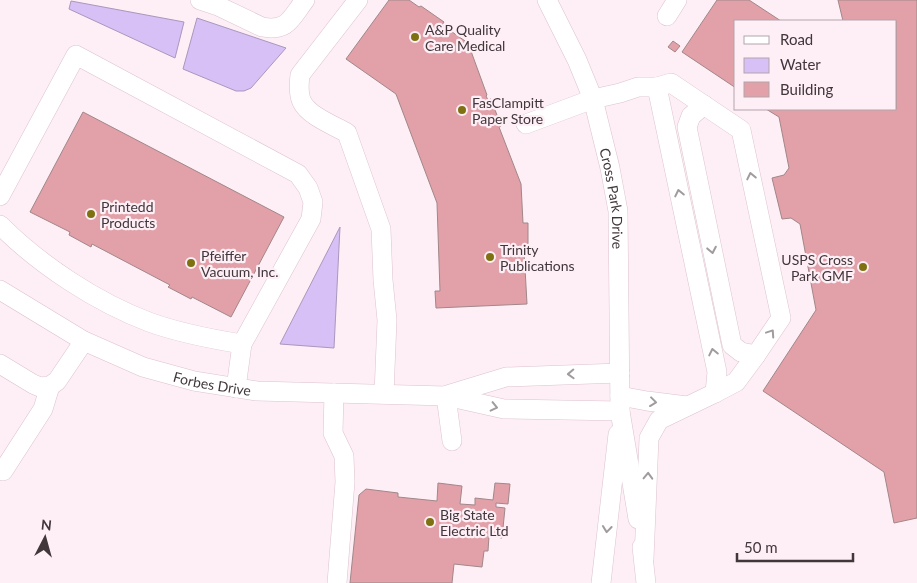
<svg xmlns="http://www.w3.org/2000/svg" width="917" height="583" viewBox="0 0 917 583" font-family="Lato,sans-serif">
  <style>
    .water { fill: #d6c0f5; stroke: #a997bd }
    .building { fill: #e2a1a9; stroke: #a08789 }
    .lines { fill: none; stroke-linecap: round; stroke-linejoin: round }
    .minor-casing { stroke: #dcc3cf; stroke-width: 20 }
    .minor { stroke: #fff; stroke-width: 19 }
    .oneway { stroke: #a09b9d }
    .poi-dot { fill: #7e7111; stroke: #feeef5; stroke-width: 2 }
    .labels { text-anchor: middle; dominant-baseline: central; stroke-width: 4.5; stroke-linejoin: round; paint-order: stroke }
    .poi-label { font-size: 14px; fill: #41373b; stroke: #feeef5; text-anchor: start }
    .street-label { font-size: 14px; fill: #41373b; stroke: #feeef5 }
  </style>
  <rect width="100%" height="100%" fill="#feeef5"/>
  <path class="water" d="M71 1 184 22 175 58 69 9Z
    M197 18 286 48 251 88 244 91H236L183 69Z
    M340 227 334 348 280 344Z"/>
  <path class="building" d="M389 0H409L419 7 421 6 444 22 442 25 468 43 487 95 486 96 488 100 491 99 501 126 499 127 521 184 523 223H528V250H524L527 304 436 308 435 291H440L437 203 396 94 346 59Z
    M717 0H749L781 21H736V88L682 52Z
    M838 0H917V518L894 523 884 472 763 391 816 310 800 224 791 218 782 219 772 178 784 175 789 168 779 117 766 109H896V21H843Z
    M673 41 680 46 675 52 668 47Z
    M83 112 284 217 231 317 192 297 191 299 168 287 170 285 92 244 91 247 69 235 70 232 30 212Z
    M438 483 462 486 460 504 475 505V498L493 500 495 483 510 484 508 504 496 503V507L505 508 502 538 489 536 488 551H484L482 567 454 564 452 583H350L359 495 366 489 398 493V497L437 501Z"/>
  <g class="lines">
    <defs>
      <g id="minor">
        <path d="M200 0 218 6 262 27C288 32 291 18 305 0"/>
        <path d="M358 0 300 75C299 83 298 94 302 102 309 116 333 125 347 133L381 229 383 280 387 320 384 394"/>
        <path id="s1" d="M547 0 577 60 593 99 610 168 618 211 620 411 638 519"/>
        <path d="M667 16 677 0"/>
        <path d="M657 87 671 83 741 130 781 318 756 355 736 382 715 393"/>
        <path d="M704 105 691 116 687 127 732 345 741 352 756 355"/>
        <path d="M526 124 593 99 620 93 638 87H657L717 372 715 393 659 420 649 438 644 559"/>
        <path d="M0 196 76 55 298 174 308 188 313 202 311 219 242 344 236 388"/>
        <path d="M0 225C40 265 96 302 149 322 179 333 211 339 242 344"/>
        <path id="s2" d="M0 290 84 341 143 367 194 381 257 391 446 396 504 409 620 411"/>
        <path d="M0 364 33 384 40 387 50 386 57 381 84 341"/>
        <path d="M334 393 333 433 344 456 345 482 337 583"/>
        <path d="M447 395 506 377 620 373"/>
        <path d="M446 396 452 441"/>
        <path d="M620 396 647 401 687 406"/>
        <path d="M3 471 43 409 50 386"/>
        <path d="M642 547 646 583"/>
        <path d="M601 583 618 434"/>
      </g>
    </defs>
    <use href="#minor" class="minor-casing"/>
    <use href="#minor" class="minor"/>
  </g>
  <defs><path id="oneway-chevron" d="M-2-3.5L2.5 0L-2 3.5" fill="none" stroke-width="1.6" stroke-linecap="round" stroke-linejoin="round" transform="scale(1.25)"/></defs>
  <g class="oneway">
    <use href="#oneway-chevron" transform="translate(751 176) rotate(-102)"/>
    <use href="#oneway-chevron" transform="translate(679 193) rotate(-102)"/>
    <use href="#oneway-chevron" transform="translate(712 250) rotate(79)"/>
    <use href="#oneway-chevron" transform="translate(771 333) rotate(-56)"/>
    <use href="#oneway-chevron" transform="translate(713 352) rotate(-102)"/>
    <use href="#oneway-chevron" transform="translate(571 374) rotate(178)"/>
    <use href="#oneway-chevron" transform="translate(653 402) rotate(7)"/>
    <use href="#oneway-chevron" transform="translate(494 407) rotate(13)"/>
    <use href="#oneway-chevron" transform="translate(648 476) rotate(-88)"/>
    <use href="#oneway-chevron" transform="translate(607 529) rotate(96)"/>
  </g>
  <g class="poi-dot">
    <circle cx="415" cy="37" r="5"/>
    <circle cx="462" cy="110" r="5"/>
    <circle cx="91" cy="214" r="5"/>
    <circle cx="490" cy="257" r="5"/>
    <circle cx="191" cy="263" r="5"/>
    <circle cx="863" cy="267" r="5"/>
    <circle cx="430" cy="522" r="5"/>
  </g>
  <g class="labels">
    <g class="poi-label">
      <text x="425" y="29">A&amp;P Quality<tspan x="425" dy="16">Care Medical</tspan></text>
      <text x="472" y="102">FasClampitt<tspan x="472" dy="16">Paper Store</tspan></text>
      <text x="101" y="206">Printedd<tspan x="101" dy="16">Products</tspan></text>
      <text x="500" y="249">Trinity<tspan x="500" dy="16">Publications</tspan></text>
      <text x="201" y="255">Pfeiffer<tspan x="201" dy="16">Vacuum, Inc.</tspan></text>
      <text x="853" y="259" text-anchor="end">USPS Cross<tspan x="853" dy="16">Park GMF</tspan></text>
      <text x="440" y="514">Big State<tspan x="440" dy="16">Electric Ltd</tspan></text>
    </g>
    <g class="street-label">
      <text stroke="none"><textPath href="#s1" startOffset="211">Cross Park Drive</textPath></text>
      <text stroke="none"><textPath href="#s2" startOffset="234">Forbes Drive</textPath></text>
    </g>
  </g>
  <rect x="734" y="20" width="162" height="90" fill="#feeef5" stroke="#b2a5ab"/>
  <rect x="744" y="36" width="25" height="8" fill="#ffffff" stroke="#b2a5ab"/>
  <text x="780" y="45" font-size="15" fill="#41373b">Road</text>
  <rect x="744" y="58" width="25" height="15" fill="#d6c0f5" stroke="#b2a5ab"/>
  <text x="780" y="70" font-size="15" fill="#41373b">Water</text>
  <rect x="744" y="82" width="25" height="15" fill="#e2a1a9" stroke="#b2a5ab"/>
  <text x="780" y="95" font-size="15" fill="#41373b">Building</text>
  <g transform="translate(45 538) rotate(6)" stroke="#feeef5" stroke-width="4" paint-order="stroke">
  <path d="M0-4L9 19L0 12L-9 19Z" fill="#41373b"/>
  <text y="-8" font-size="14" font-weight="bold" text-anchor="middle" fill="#41373b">N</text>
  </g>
  <path d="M737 553v8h116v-8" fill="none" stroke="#41373b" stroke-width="2.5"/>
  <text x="744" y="553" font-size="15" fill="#41373b" stroke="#feeef5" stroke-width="4" paint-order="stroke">50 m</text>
</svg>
